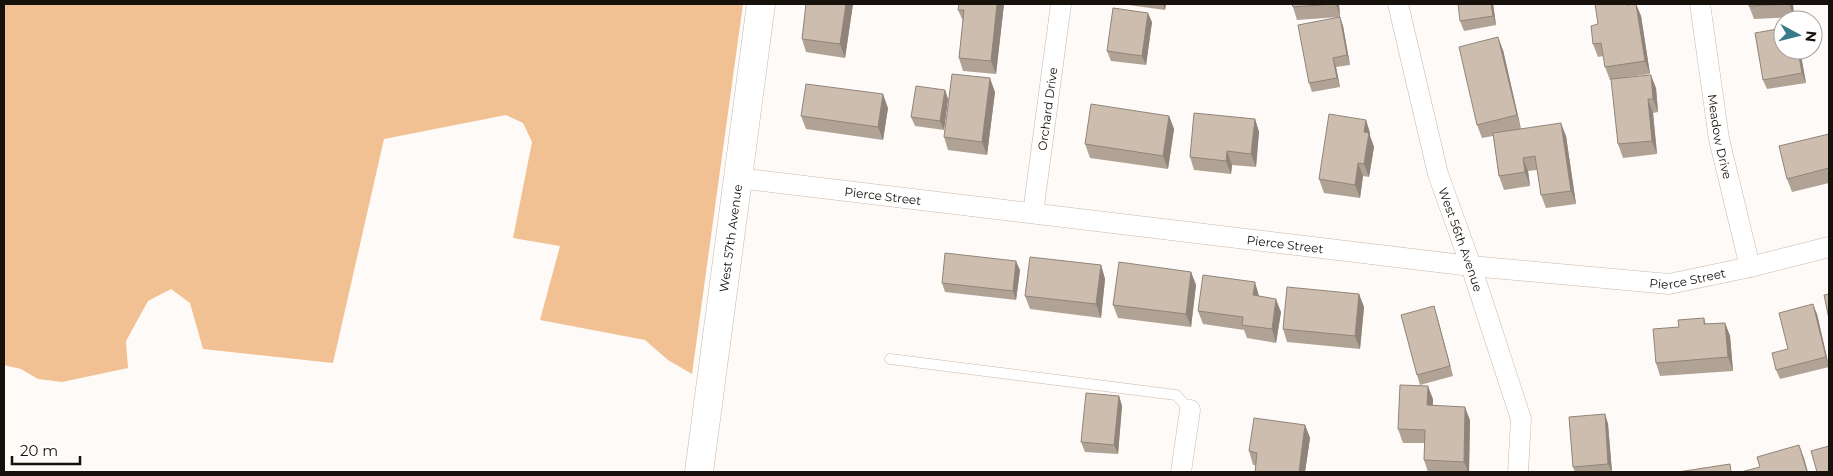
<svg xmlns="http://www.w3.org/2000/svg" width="1833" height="476" viewBox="0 0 1833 476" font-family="Montserrat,sans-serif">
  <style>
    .green { fill: #f1c093 }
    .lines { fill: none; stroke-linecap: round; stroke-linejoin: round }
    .lane-casing { stroke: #c9b8aa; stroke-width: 11 }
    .street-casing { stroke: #c9b8aa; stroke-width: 21 }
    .secondary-casing { stroke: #c9b8aa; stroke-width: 29 }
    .lane { stroke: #fff; stroke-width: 10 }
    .street { stroke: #fff; stroke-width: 20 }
    .secondary { stroke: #fff; stroke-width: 28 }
    .wall { fill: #b0a396 }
    .shaded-wall { fill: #90847a }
    .building { fill: #cdbdae; stroke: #90847a }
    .labels { text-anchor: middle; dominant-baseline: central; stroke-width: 5; stroke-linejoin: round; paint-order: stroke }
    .street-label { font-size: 12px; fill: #17110c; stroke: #fff }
  </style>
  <rect width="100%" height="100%" fill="#fefaf7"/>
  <path class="green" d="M4 4H743L692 374 668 360 645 340 540 320 560 246 513 238 532 142 523 123 506 115 384 139 333 363 203 349 190 303 171 289 148 301 126 341 128 368 62 382 38 379 21 369 4 365Z"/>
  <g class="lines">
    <defs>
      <path id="lane" d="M890 359 1176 395 1190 410"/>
      <g id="street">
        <path id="s1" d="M1398 4 1438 174 1471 266 1521 419 1518 472"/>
        <path id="s2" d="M1700 4 1719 139 1750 267"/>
        <path id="s3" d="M738 178 1471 266 1669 284 1750 267 1829 247"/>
        <path id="s4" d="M1033 213 1061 4"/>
        <path d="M1181 472 1190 410"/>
      </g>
      <g id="secondary">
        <path id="s5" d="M699 472 761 4"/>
      </g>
    </defs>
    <use href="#lane" class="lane-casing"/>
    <use href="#street" class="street-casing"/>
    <use href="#secondary" class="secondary-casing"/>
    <use href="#lane" class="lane"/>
    <use href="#street" class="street"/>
    <use href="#secondary" class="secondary"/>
  </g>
  <path class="wall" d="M806 4H853L845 58 806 52 802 39Z
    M1004 4 996 74 963 71 959 58 963 21 958 10Z
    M1121 4H1166L1165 10Z
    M1292 4H1339L1340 17 1343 26 1350 65 1336 67 1340 87 1312 92 1309 83 1340 17 1297 20 1293 7Z
    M1493 4 1496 25 1464 31 1460 21Z
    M1628 4H1636L1641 16 1650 74 1628 77 1656 88 1658 112 1653 113 1657 154 1623 158 1618 144 1612 80H1610L1605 67 1604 56 1598 57 1593 44Z
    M1793 4 1794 17 1754 19 1749 6Z
    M1152 22 1146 65 1111 61 1107 51Z
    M1503 50 1521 129 1566 136 1576 204 1546 208 1541 195 1537 170 1528 171 1530 186 1504 190 1499 176 1493 136 1482 138 1477 125Z
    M1783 50H1800L1806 83 1767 89 1763 80Z
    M945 90 948 99 944 130 915 126 911 117Z
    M995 92 987 155 948 150 944 137Z
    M888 108 883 140 806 129 801 116Z
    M1169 116 1174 129 1168 169 1090 158 1085 144Z
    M1255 119 1259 132 1256 167 1232 165 1231 174 1194 170 1190 157Z
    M1366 120 1370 133V136L1374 147 1369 177 1363 176 1360 198 1324 193 1319 179Z
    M1829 134V183L1792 192 1787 179Z
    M1101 265 1105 279 1101 318 1030 309 1025 296Z
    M1020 270 1016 300 945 292 942 283Z
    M1191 272 1196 285 1191 327 1118 318 1113 305Z
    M1359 294 1364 307 1360 349 1287 342 1283 329Z
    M1259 296 1281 312 1276 343 1247 338 1244 330 1203 324 1198 311Z
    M1434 306 1437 316 1453 376 1420 385 1417 375Z
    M1817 314 1829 367 1780 379 1776 370 1788 349Z
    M1704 318 1706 324 1725 323 1730 336 1733 371 1660 376 1656 363 1679 327Z
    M1119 396 1122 406 1118 454 1085 452 1081 442Z
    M1433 399V405L1470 420 1469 472H1428L1424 460V443H1403L1398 429Z
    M1605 414 1608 424 1612 472H1575L1573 467Z
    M1305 425 1310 438 1305 472H1255L1256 465H1253L1249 451Z"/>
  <path class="shaded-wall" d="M846 4H853L845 58 840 44Z
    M997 4H1004L996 74 991 61Z
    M1163 4H1166L1165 10Z
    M1336 4H1339L1340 17Z
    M1491 4H1493L1496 25 1493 16Z
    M1636 4 1641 16 1650 74 1645 61Z
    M1789 4H1793L1794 17Z
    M1148 13 1152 22 1146 65 1142 56Z
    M1340 17 1343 26 1350 65 1347 55Z
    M1498 37 1503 50 1521 129 1517 115Z
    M1798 50H1800L1806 83 1802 73Z
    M1333 58 1336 67 1340 87 1337 78Z
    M1651 75 1656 88 1658 112 1653 99Z
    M990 78 995 92 987 155 982 142Z
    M945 90 948 99 944 130 940 121Z
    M883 94 888 108 883 140 878 127Z
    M1648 99 1653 113 1657 154 1652 141Z
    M1169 116 1174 129 1168 169 1163 156Z
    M1255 119 1259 132 1256 167 1251 154Z
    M1366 120 1370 133V136L1374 147 1369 177 1364 164V132Z
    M1561 123 1566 136 1576 204 1571 191Z
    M1227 151 1232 165 1231 174 1226 161Z
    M1523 158 1528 171 1530 186 1525 172Z
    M1358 163 1363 176 1360 198 1355 185Z
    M1016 261 1020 270 1016 300 1013 291Z
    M1101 265 1105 279 1101 318 1096 304Z
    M1191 272 1196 285 1191 327 1186 314Z
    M1255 282 1259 296 1257 309 1253 295Z
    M1359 294 1364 307 1360 349 1355 336Z
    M1276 299 1281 312 1276 343 1272 329Z
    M1813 304 1817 314 1829 366 1826 357Z
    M1434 306 1437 316 1453 376 1450 366Z
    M1725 323 1730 336 1733 371 1728 357Z
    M1428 386 1433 399 1432 419 1427 405Z
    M1119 396 1122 406 1118 454 1114 445Z
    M1465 407 1470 420 1469 472H1468L1464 462Z
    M1605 414 1608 424 1612 472 1608 464Z
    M1305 425 1310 438 1305 472H1299Z
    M1799 445 1804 458 1808 472H1807Z"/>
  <path class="building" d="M806 4H846L840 44 802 39Z
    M959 4H997L991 61 959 58 964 10H958Z
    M1292 4H1334L1293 7Z
    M1458 4H1491L1493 16 1460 21Z
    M1595 4H1625L1626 5 1636 4 1645 61 1605 67 1601 43 1593 44 1591 26 1598 24Z
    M1749 4H1789L1749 6Z
    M1113 8 1148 13 1142 56 1107 51Z
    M1340 17 1347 55 1333 58 1337 78 1309 83 1298 25Z
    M1783 28V50H1798L1802 73 1763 80 1755 33Z
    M1498 37 1517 115 1477 125 1459 47Z
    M952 74 990 78 982 142 944 137Z
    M1651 75 1653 99H1648L1652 141 1618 144 1611 79Z
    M806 84 883 94 878 127 801 116Z
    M916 86 945 90 940 121 911 117Z
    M1091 104 1169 116 1163 156 1085 144Z
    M1194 113 1255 119 1251 154 1227 151 1226 161 1190 157Z
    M1329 114 1366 120 1364 132 1369 133 1364 164 1358 163 1355 185 1319 179Z
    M1561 123 1571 191 1541 195 1535 156 1523 158 1525 172 1499 176 1493 133Z
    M1829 134V168L1787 179 1779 146Z
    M945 253 1016 261 1013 291 942 283Z
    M1030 257 1101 265 1096 304 1025 296Z
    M1119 262 1191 272 1186 314 1113 305Z
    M1203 275 1255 282 1253 295 1276 299 1272 329 1242 325 1243 317 1198 311Z
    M1287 287 1359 294 1355 336 1283 329Z
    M1829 294V319L1824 295Z
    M1813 304 1826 357 1776 370 1772 353 1788 349 1779 313Z
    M1434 306 1450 366 1417 375 1401 315Z
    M1704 318V324L1725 323 1728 357 1656 363 1653 329 1679 327 1678 320Z
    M1400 385 1428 386 1427 405 1465 407 1464 462 1424 460 1425 430 1398 429Z
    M1086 393 1119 396 1114 445 1081 442Z
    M1605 414 1608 464 1573 467 1569 417Z
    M1254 418 1305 425 1299 472H1255L1257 453 1249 451Z
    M1799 445 1807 472H1741L1760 467 1757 457Z
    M1829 446V472H1817L1811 451Z
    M1730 464 1731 472H1678Z"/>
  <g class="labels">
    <g class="street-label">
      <text stroke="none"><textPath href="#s4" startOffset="105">Orchard Drive</textPath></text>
      <text stroke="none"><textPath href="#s2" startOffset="134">Meadow Drive</textPath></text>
      <text stroke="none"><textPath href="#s3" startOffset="146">Pierce Street</textPath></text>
      <text stroke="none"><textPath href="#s5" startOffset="236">West 57th Avenue</textPath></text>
      <text stroke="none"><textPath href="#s1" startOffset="244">West 56th Avenue</textPath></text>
      <text stroke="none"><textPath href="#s3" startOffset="551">Pierce Street</textPath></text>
      <text stroke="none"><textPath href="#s3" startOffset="956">Pierce Street</textPath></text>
    </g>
  </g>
  <rect width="1833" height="476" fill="none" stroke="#17110c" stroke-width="10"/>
  <g transform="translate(1798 35) rotate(97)"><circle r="24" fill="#ffffff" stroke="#a2a09e"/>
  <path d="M0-4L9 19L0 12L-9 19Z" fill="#397b8c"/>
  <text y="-8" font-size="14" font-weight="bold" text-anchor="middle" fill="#17110c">N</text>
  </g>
  <path d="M12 456v8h68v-8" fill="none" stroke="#17110c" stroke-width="2.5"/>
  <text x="20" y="456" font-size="15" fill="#17110c" stroke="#ffffff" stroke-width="4" paint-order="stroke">20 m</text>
</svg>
